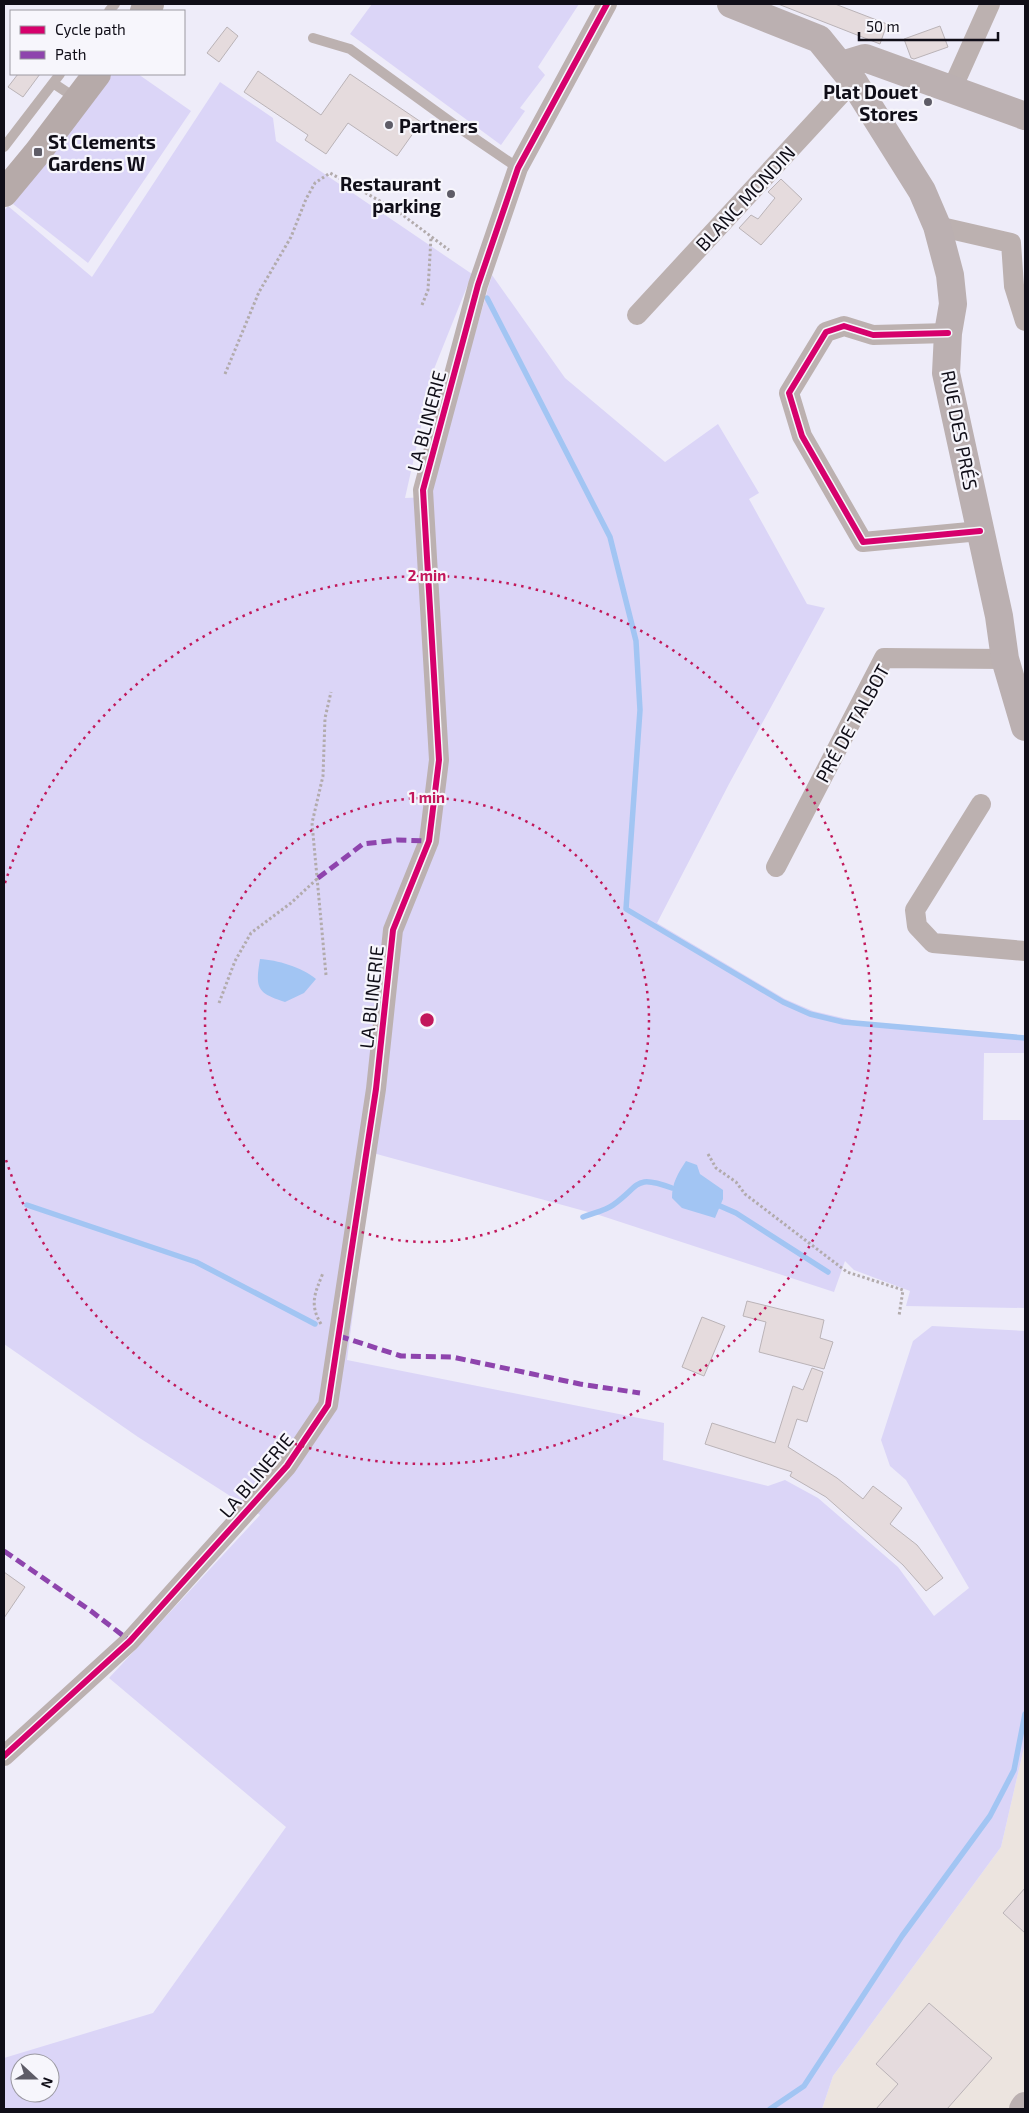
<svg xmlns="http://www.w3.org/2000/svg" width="1029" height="2113" viewBox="0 0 1029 2113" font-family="'Exo 2',sans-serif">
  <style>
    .industrial { fill: #ece4df }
    .green { fill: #dbd5f7; fill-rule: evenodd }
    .water { fill: #a2c5f3 }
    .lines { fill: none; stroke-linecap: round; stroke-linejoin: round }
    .stream { stroke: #a2c5f3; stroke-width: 5.5 }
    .building { fill: #e5dbdd; stroke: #bab3b7 }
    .path { stroke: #b2abac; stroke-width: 3; stroke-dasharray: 2.5 2.5; stroke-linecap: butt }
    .lane { stroke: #bcb1b0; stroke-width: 10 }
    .street { stroke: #bcb1b0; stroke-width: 20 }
    .secondary { stroke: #bbb0b1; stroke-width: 28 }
    .primary { stroke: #b6aaa9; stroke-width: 28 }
    .quiet { stroke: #8e44ad; stroke-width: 5; stroke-dasharray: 10 5; stroke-linecap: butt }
    .cycleway-casing { stroke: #f7f6fc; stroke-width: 9 }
    .cycleway { stroke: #d6006c; stroke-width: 6 }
    .ring { fill: none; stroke: #c2185b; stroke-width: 2.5; stroke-dasharray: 2.5 5 }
    .poi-dot { fill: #5e5c67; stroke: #f7f6fc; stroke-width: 2 }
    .labels { text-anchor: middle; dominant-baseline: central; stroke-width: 4.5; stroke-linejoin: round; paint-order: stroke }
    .poi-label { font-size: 19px; font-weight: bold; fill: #100e18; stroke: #f7f6fc; text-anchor: end }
    .street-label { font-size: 19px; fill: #100e18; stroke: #f7f6fc }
    .centre { fill: #c2185b; stroke: #f7f6fc; stroke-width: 2.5 }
    .ring-label { font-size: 15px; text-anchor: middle; font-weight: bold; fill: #c2185b; stroke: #f7f6fc; stroke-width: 4.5; stroke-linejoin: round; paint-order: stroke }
  </style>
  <rect width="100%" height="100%" fill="#eeecf9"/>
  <path class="industrial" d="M1025 1743V2109H822L833 2076 1001 1847Z"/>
  <path class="green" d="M372 4H579L538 67 545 75 520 108 525 111 501 145 350 34Z
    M111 74H138L191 111 88 263 13 204Z
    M220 82 273 118 276 141 472 274 434 369 405 498 429 497 439 456 492 275 565 378 665 462 718 424 759 493 749 499 807 604 825 608 729 784 657 923 785 999 813 1011 856 1021 1025 1036V1053H984L983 1120H1025V1308L906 1306 910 1291 854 1270 845 1261 834 1292 599 1215 373 1153 347 1360 664 1423 663 1460 768 1486 785 1480 818 1498 898 1567 934 1616 969 1588 906 1480 890 1466 881 1440 913 1341 932 1326 1025 1331V1743L1001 1847 833 2076 822 2109H4V2058L153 2013 286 1827 109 1678 260 1515 138 1437 4 1344V211L8 206 92 277ZM20 2063H50V2093H20Z"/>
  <path class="water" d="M260 959C277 960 302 967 316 979L304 993 285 1002C257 993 255 989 260 959Z
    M686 1161 697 1165 700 1174 723 1190V1199L715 1218 682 1208 672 1198C672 1183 678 1173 686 1161Z"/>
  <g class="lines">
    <path class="stream" d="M487 298 610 537 636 641 640 710 626 909 783 1002 810 1014 843 1022 1025 1038
      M27 1205 196 1262 315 1324
      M720 1206 736 1213 828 1272
      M583 1217C592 1213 605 1211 613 1205 641 1185 634 1174 672 1188
      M770 2109 804 2086 902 1936 990 1816 1014 1770 1025 1714"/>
  </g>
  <path class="building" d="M778 4H835L887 24 880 44Z
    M940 26 948 47 914 59 911 58 904 39Z
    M227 27 238 36 219 62 207 53Z
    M258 71 321 115 350 74 421 122 397 156 348 123 326 154 305 140 308 135 244 92Z
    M18 74H40L23 97 8 87Z
    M781 179 802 199 761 245 739 228 751 215 758 219 775 198 768 192Z
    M747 1301 824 1320 820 1338 833 1342 824 1369 759 1352 766 1322 743 1316Z
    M702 1317 725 1326 704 1376 682 1367Z
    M812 1368 823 1372 807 1422 797 1419 788 1447 837 1478 863 1499 873 1486 902 1508 890 1524 917 1545 943 1578 926 1591 903 1565 826 1497 790 1476 792 1472 705 1444 712 1423 775 1443 793 1386 803 1390Z
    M4 1572 25 1587 4 1618Z
    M1025 1888V1933L1003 1913Z
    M929 2003 992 2058 947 2109H876L898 2084 876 2064Z"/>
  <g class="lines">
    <path class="path" d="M422 305 428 290 431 237
      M225 374 259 292 291 237 306 199 315 183 330 173 396 210 449 250
      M326 975 312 823 323 776 325 718 331 692
      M219 1003 235 961 251 933 291 903 318 878
      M708 1154 716 1168 736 1182 745 1194 847 1272 903 1290 899 1316
      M321 1324C309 1304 315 1293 323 1273"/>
    <path class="lane" d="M109 11 115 4
      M313 38 350 49 455 125 518 168
      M53 83 77 99
      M4 147 60 74"/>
    <path class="street" d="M952 89 990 4
      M937 226 1011 243 1014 286 1025 321
      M637 315 853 81
      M948 333 873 335 844 326 826 332 789 393 802 436 863 542 980 531
      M981 804 915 910 917 926 933 943 1025 951
      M776 867 884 658 1005 659
      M4 1756 130 1641 287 1466 328 1405 376 1089 393 930 429 841 439 760 423 490 478 285 518 168 607 4"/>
    <path class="secondary" d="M731 4 819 39 853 81 922 191 937 226 950 275 953 304 948 333 946 373 999 616 1005 659 1025 727
      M842 65 865 58 1025 116
      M1023 2109 1025 2106"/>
    <path class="primary" d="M144 11 150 4
      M4 193 38 152 97 74"/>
    <path class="quiet" d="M318 878 363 844 397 840 429 841
      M339 1336 401 1356 452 1357 580 1384 640 1393
      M4 1551 91 1611 130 1641"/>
    <defs>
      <path id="cycleway" d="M948 333 873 335 844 326 826 332 789 393 802 436 863 542 980 531
        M4 1756 130 1641 287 1466 328 1405 376 1089 393 930 429 841 439 760 423 490 478 285 518 168 607 4"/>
    </defs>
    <use href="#cycleway" class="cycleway-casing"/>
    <use href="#cycleway" class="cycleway"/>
  </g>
  <g class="ring">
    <circle cx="427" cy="1020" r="222"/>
    <path d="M5 883A444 444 0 1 1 5 1157"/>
  </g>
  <g class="poi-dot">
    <circle cx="928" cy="102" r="5"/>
    <circle cx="389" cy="125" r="5"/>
    <rect x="33" y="147" width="10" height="10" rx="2.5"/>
    <circle cx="451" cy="194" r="5"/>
  </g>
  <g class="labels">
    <g class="poi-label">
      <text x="918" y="91">Plat Douet<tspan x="918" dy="22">Stores</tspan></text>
      <text x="399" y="125" text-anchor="start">Partners</text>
      <text x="48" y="141" text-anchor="start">St Clements<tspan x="48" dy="22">Gardens W</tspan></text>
      <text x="441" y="183">Restaurant<tspan x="441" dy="22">parking</tspan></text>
    </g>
    <g class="street-label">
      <text transform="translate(745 198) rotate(-47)">BLANC MONDIN</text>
      <text transform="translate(426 421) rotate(-75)">LA BLINERIE</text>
      <text transform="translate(960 430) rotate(79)">RUE DES PRÉS</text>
      <text transform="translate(852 723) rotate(-61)">PRÉ DE TALBOT</text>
      <text transform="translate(371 997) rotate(-84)">LA BLINERIE</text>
      <text transform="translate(256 1475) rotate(-50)">LA BLINERIE</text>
    </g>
  </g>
  <circle cx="427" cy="1020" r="8" class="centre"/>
  <g class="ring-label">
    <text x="427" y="581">2 min</text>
    <text x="427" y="803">1 min</text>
  </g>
  <rect width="1029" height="2113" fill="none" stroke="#100e18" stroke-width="10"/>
  <rect x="10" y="10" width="175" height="65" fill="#f7f6fc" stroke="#9b99a1"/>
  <rect x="20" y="26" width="25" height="8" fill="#d6006c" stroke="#9b99a1"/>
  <text x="55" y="35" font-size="15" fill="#100e18">Cycle path</text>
  <rect x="20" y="51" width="25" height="8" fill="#8e44ad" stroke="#9b99a1"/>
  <text x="55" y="60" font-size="15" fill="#100e18">Path</text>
  <g transform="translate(35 2078) rotate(111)"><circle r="24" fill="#f7f6fc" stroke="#9b99a1"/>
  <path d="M0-4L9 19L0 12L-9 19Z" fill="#5e5c67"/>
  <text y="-8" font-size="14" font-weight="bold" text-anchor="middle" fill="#100e18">N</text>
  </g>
  <path d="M859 32v8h139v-8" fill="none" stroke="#100e18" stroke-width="2.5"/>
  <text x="866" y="32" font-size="15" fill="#100e18" stroke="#f7f6fc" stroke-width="4" paint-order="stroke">50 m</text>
</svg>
